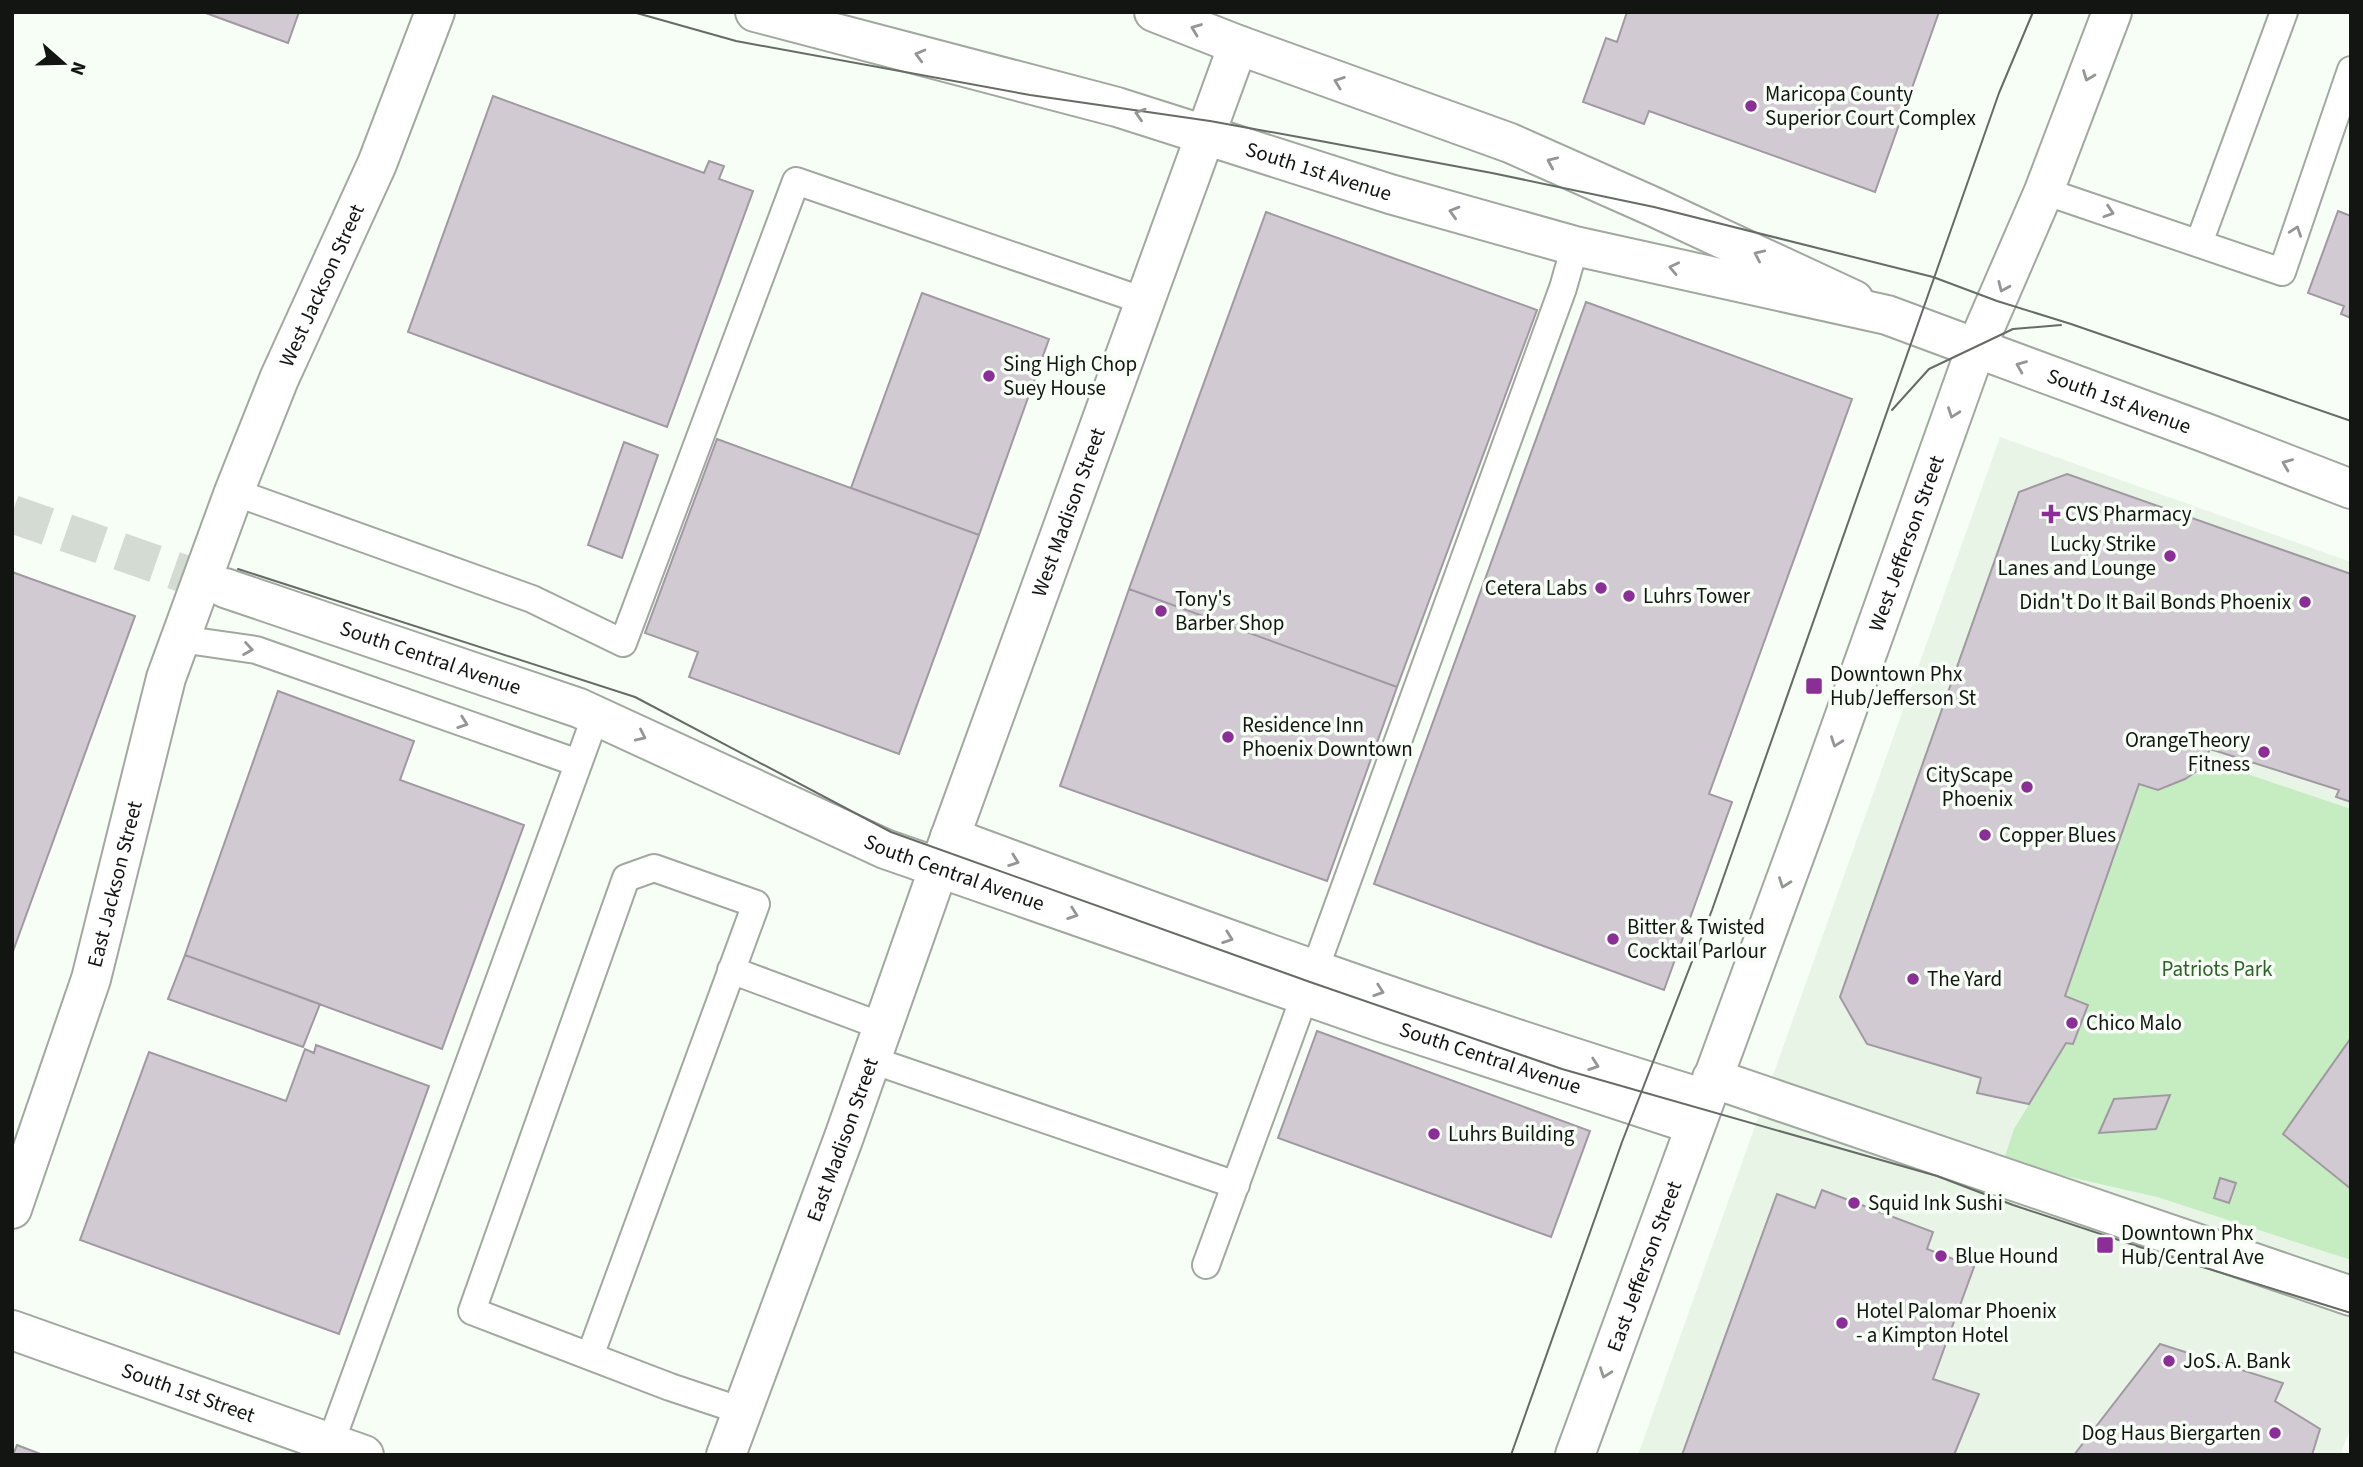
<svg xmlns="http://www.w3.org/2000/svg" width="2363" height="1467" viewBox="0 0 2363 1467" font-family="'Source Sans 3',sans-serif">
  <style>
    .built { fill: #e8f5e6 }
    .green { fill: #c6edc2 }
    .building { fill: #d2cad2; stroke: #a099a1; stroke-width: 2 }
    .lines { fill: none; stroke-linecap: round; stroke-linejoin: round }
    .secondary-tunnel { stroke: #d4dbd3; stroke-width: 38; stroke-dasharray: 38 19; stroke-linecap: butt }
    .service-casing { stroke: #a1a8a0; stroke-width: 30 }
    .pedestrian-casing { stroke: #a1a8a0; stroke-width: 42 }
    .minor-casing { stroke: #a1a8a0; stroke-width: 42 }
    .secondary-casing { stroke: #a1a8a0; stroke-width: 42 }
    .primary-casing { stroke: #a1a8a0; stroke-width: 42 }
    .service { stroke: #fff; stroke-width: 26 }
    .pedestrian { stroke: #fff; stroke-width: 38 }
    .minor { stroke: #fff; stroke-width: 38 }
    .secondary { stroke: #fff; stroke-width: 38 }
    .primary { stroke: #fff; stroke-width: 38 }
    .tram { stroke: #666b66; stroke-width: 2 }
    .oneway { stroke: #949694 }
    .poi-dot { fill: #8b2e98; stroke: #f6fef5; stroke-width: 2.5 }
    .labels { text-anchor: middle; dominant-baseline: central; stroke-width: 7; stroke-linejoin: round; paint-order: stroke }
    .poi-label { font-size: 21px; fill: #121512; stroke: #f6fef5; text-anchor: start }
    .street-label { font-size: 21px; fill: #121512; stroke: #f6fef5 }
    .park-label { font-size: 21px; fill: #2e612a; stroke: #f6fef5 }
  </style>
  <rect width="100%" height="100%" fill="#f6fef5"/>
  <path class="built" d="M2000 437 2351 562V1427L2340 1455H1638Z"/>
  <path class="green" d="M2209 761 2351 809V1038L2283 1134 2351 1189V1260L2157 1197 2003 1162 2014 1129 2066 1043 2073 1044 2088 1005 2065 996 2139 784 2158 790 2204 771Z"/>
  <path class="building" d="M203 12H299L288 43Z
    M1627 12H1939L1875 192 1649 111 1644 124 1583 102 1606 38 1617 42Z
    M493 96 704 173 709 161 724 166 719 179 753 191 667 427 408 332Z
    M2338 211 2351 216V318L2341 314 2344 306 2308 293Z
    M1266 212 1537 310 1397 687 1129 589Z
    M922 293 1049 339 979 535 851 488Z
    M1586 302 1852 399 1709 794 1732 802 1664 990 1374 884Z
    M717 439 979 535 899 754 689 677 698 652 645 633Z
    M624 442 658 455 622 558 588 545Z
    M2067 474 2351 574V802L2336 797 2339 790 2210 749 2200 769 2185 779 2158 790 2139 784 2065 996 2088 1005 2073 1044 2066 1043 2029 1104 1977 1093 1981 1078 1867 1044 1840 997 2019 492Z
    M12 572 135 616 12 954Z
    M1129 589 1397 687 1327 881 1060 786Z
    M278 691 414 741 400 780 524 825 442 1049 185 955Z
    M185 955 320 1004 303 1047 168 999Z
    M1317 1031 1590 1131 1551 1237 1278 1138Z
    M2351 1038V1189L2283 1134Z
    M316 1045 429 1086 339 1334 80 1240 149 1052 286 1101 305 1049 314 1053Z
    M2170 1095 2156 1129 2099 1133 2114 1099Z
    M2220 1178 2236 1183 2229 1203 2214 1198Z
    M1822 1190 1933 1232 1927 1249 1974 1267 1933 1379 1979 1394 1954 1455H1682L1777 1194 1815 1208Z
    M2160 1344 2283 1383 2275 1401 2320 1429 2312 1455H2074Z
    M17 1445 43 1455H13Z"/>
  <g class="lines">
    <path class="secondary-tunnel" d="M12 514 225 588"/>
    <defs>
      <path id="service" d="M2044 191 2282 272 2351 70
        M2199 243 2284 12
        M234 492 532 599 623 643 796 181 1144 301
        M180 639 256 650 578 763
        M1315 969 1563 288 1575 246
        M731 970 884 1027
        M872 1060 1236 1185
        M1206 1265 1305 995
        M590 1356 756 904 654 868 626 878 472 1311 670 1387 742 1411
        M331 1442 596 715"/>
      <path id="pedestrian" d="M1712 1078 2351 1296"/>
      <g id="minor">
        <path d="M1154 12 1238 45 1510 143 1654 207 1854 300"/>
        <path id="s1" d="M12 1209 91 979 166 678 234 492 279 379 377 164 435 12"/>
        <path id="s2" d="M12 1330 364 1455"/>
        <path id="s3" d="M726 1455 844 1137 932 887 1238 45"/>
      </g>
      <g id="secondary">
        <path id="s4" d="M755 12 1117 107 1390 194 1575 246 1887 315 1976 348 2044 191 2112 12"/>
        <path id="s5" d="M225 588 579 708 885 849 1384 1023 1695 1125"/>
      </g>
      <g id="primary">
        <path d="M950 837C1200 930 1450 1021 1705 1099"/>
        <path id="s6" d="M1575 1455 1808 819 1976 348 2206 433 2351 489"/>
      </g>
    </defs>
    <use href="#service" class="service-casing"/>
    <use href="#pedestrian" class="pedestrian-casing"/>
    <use href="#minor" class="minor-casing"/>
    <use href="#secondary" class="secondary-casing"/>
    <use href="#primary" class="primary-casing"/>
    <use href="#service" class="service"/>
    <use href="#pedestrian" class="pedestrian"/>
    <use href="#minor" class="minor"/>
    <use href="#secondary" class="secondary"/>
    <use href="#primary" class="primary"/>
    <path class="tram" d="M633 12 736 41 1030 95 1210 121 1315 140 1492 173 1654 207 1933 277 1997 301 2071 324 2351 421
      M1892 410 1929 369 2013 329 2061 325
      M238 569 635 697 891 832 1310 982 1562 1069 1937 1176 2013 1205 2167 1256 2351 1313
      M1511 1455 1622 1142 1712 910 1999 93 2033 12"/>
  </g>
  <defs><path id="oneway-chevron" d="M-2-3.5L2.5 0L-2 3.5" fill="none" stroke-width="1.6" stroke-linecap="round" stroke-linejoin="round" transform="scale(1.75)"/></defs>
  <g class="oneway">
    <use href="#oneway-chevron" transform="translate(1196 29) rotate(-159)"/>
    <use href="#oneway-chevron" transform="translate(920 55) rotate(-165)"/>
    <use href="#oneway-chevron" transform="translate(2088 76) rotate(111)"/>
    <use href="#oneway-chevron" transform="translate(1339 82) rotate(-160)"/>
    <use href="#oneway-chevron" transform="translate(1140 114) rotate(-163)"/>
    <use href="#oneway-chevron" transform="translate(1552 162) rotate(-156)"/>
    <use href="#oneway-chevron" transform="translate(1454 212) rotate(-164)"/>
    <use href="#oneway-chevron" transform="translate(2109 212) rotate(18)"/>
    <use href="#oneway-chevron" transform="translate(2296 231) rotate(-71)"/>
    <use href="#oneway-chevron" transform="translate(1759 255) rotate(-155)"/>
    <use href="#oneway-chevron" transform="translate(1674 268) rotate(-168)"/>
    <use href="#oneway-chevron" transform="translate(2003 287) rotate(114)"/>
    <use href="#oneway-chevron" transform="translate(2021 366) rotate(-158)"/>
    <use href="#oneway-chevron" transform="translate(1953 413) rotate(110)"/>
    <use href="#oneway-chevron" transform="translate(2287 464) rotate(-158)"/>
    <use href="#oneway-chevron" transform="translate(248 649) rotate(9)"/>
    <use href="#oneway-chevron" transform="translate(463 723) rotate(19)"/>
    <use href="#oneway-chevron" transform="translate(641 736) rotate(25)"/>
    <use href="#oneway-chevron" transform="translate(1836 742) rotate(110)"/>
    <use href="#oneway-chevron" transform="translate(1014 861) rotate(20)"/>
    <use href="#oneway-chevron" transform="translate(1784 883) rotate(110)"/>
    <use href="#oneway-chevron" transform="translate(1073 914) rotate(19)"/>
    <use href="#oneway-chevron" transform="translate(1228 938) rotate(20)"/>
    <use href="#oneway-chevron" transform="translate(1379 991) rotate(19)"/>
    <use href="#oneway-chevron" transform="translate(1594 1065) rotate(19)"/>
    <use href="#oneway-chevron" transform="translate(1605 1373) rotate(110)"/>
  </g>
  <g class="poi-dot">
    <circle cx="1751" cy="106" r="7"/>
    <circle cx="989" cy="376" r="7"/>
    <path d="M2047.5 503.5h7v7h7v7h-7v7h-7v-7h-7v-7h7z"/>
    <circle cx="2170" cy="556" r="7"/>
    <circle cx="1601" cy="588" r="7"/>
    <circle cx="1629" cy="596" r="7"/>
    <circle cx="2305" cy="602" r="7"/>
    <circle cx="1161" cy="611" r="7"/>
    <rect x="1805" y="677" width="18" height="18" rx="3.5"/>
    <circle cx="1228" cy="737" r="7"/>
    <circle cx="2264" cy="752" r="7"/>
    <circle cx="2027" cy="787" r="7"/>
    <circle cx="1985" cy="835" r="7"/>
    <circle cx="1613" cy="939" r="7"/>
    <circle cx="1913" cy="979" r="7"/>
    <circle cx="2072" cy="1023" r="7"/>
    <circle cx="1434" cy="1134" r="7"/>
    <circle cx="1854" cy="1203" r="7"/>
    <rect x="2096" y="1236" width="18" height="18" rx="3.5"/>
    <circle cx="1941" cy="1256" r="7"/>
    <circle cx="1842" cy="1323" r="7"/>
    <circle cx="2169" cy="1361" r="7"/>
    <circle cx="2275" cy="1433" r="7"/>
  </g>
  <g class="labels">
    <g class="poi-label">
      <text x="1765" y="94">Maricopa County<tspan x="1765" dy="24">Superior Court Complex</tspan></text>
      <text x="1003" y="364">Sing High Chop<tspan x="1003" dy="24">Suey House</tspan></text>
      <text x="2065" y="514">CVS Pharmacy</text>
      <text x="2156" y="544" text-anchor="end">Lucky Strike<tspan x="2156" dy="24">Lanes and Lounge</tspan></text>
      <text x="1587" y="588" text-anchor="end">Cetera Labs</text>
      <text x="1643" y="596">Luhrs Tower</text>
      <text x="1175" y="599">Tony's<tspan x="1175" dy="24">Barber Shop</tspan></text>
      <text x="2291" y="602" text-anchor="end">Didn't Do It Bail Bonds Phoenix</text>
      <text x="1830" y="674">Downtown Phx<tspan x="1830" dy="24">Hub/Jefferson St</tspan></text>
      <text x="1242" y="725">Residence Inn<tspan x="1242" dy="24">Phoenix Downtown</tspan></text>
      <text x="2250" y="740" text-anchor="end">OrangeTheory<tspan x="2250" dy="24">Fitness</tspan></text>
      <text x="2013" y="775" text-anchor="end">CityScape<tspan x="2013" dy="24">Phoenix</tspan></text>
      <text x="1999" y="835">Copper Blues</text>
      <text x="1627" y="927">Bitter &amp; Twisted<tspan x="1627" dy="24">Cocktail Parlour</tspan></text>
      <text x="1927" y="979">The Yard</text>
      <text x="2086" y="1023">Chico Malo</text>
      <text x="1448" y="1134">Luhrs Building</text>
      <text x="1868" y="1203">Squid Ink Sushi</text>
      <text x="2121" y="1233">Downtown Phx<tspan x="2121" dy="24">Hub/Central Ave</tspan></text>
      <text x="1955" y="1256">Blue Hound</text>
      <text x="1856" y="1311">Hotel Palomar Phoenix<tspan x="1856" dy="24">- a Kimpton Hotel</tspan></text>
      <text x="2183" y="1361">JoS. A. Bank</text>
      <text x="2261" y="1433" text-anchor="end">Dog Haus Biergarten</text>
    </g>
    <g class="street-label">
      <text stroke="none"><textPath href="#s4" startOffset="586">South 1st Avenue</textPath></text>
      <text stroke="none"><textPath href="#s1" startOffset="976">West Jackson Street</textPath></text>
      <text stroke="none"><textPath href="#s6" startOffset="1330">South 1st Avenue</textPath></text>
      <text stroke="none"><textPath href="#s3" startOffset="1003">West Madison Street</textPath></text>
      <text stroke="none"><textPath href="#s6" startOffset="970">West Jefferson Street</textPath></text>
      <text stroke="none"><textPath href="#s5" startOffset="217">South Central Avenue</textPath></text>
      <text stroke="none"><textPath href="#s5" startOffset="784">South Central Avenue</textPath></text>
      <text stroke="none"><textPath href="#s1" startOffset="341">East Jackson Street</textPath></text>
      <text stroke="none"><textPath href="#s5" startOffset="1351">South Central Avenue</textPath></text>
      <text stroke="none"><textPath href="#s3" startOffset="336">East Madison Street</textPath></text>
      <text stroke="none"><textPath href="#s6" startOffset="201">East Jefferson Street</textPath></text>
      <text stroke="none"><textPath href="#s2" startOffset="187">South 1st Street</textPath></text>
    </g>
    <g class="park-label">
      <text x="2217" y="969">Patriots Park</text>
    </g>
  </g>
  <rect width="2363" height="1467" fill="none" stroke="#121512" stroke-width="28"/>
  <g transform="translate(63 63) rotate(110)" stroke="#f6fef5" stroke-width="5" paint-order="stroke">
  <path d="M0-5L12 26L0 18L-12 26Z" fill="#121512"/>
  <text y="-10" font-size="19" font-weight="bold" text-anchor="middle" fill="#121512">N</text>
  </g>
</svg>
